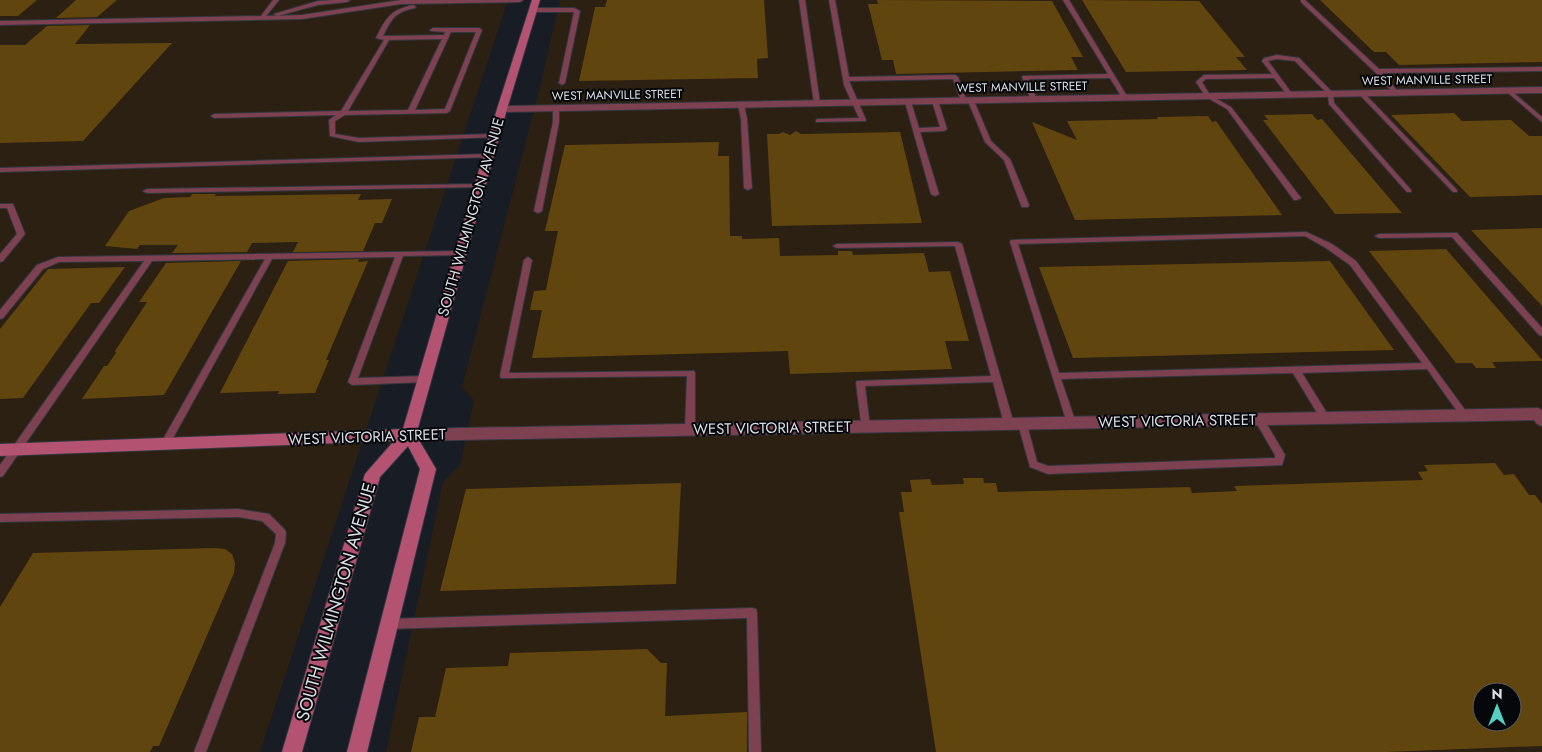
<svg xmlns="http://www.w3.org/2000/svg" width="1542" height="752" viewBox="0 0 1542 752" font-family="Jost,sans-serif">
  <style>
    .industrial { fill: #2c2012; fill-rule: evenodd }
    .building { fill: #61450f; fill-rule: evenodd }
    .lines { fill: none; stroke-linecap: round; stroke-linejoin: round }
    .service-casing { stroke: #323740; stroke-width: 2 }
    .tertiary-casing { stroke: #323740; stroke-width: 2 }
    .secondary-casing { stroke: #323740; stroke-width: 2 }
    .service { fill: #7d4152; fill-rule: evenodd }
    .tertiary { fill: #7d4152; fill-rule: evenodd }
    .secondary { fill: #b35371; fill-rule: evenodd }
    .labels { text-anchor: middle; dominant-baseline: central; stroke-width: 4; stroke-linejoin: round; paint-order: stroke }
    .far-street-label { font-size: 12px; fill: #dbdfe5; stroke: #05070a }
    .street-label { font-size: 15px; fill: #dbdfe5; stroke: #05070a }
    .near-street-label { font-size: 18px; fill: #dbdfe5; stroke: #05070a }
  </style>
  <rect width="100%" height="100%" fill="#171c25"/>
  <path class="industrial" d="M0 0H508L260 752H0Z
    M560 0H1542V752H386L443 482 460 465 474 401 462 387 539 91ZM1482 692H1512V722H1482Z"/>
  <path class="building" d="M0 0H37L18 16H0Z
    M76 0H117L97 17 56 18Z
    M607 0H764L768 58 757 59 758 78 579 81 595 7H605Z
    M877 0 1052 1 1083 57H1071L1078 70 896 74 893 60H882L868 4H878Z
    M1082 0 1199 1 1245 57H1236L1247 70 1126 72Z
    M1320 0H1542V62L1399 65 1386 52H1374Z
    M90 25 75 44 172 43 83 141 0 143V45H25L47 26Z
    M1454 113 1462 121 1511 120 1529 136H1542V195L1470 197 1391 115Z
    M1312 114 1317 120 1322 119 1402 213 1335 214 1263 120H1268L1264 115Z
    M1208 116 1212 122 1216 121 1282 215 1075 220 1032 122 1077 140 1067 121 1158 119 1157 117Z
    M796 131 801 134 900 132 922 223 772 226 767 134H779L783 132 790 135Z
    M719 142 718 156H729L730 236H742V239L779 238 780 256 838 255V251H852L853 255 924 253 929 272 950 271 969 341H945L952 369 790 374 788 351 532 358 542 310H530L534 291 546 290 558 231H545L565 145Z
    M192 194H216L214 196 361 194 358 200 392 199 382 223H375L363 251 293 252 298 242 252 243 247 252 172 253 178 245H140L137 249 105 246 129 211 164 198 190 197Z
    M1542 228V306L1471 230Z
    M1446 249 1542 360V361L1492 362 1496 368H1476L1472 363H1456L1369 251Z
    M359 259 358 262 368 261 326 360H329L315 393 278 394 279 391 220 393 288 261Z
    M241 261 164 395 82 399 104 366H107L116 353 115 351 147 302H139L166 263Z
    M1330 261 1394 350 1073 358 1039 267Z
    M125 267 99 303H91L23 398 0 399V329L48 269Z
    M1495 463 1504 475 1514 474 1529 495H1535L1542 504V746L1386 752H936L899 512H904L901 492H912L910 480 930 479 932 485 964 484 963 478H983L984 483H996L998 492 1190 487 1192 493 1237 491 1234 486 1423 480 1418 472 1428 471 1424 465ZM1482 692H1512V722H1482Z
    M681 483 676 584 440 591 466 489Z
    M215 548 225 549 232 554 235 563 234 573 159 746H153L150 752H0V607L33 553Z
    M647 649 661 663H667L665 716 747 712V752H411L419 717H435L446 668 508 666 510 653Z"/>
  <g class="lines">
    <defs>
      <path id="service" d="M273 0H279L266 16 302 15 401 0H523L520 2 401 4 302 19 0 25V21L261 16Z
        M332 0H350L347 2 318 5 277 16 274 14 318 1Z
        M799 0H805L820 103 817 105 814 103Z
        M829 0H835L849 77 955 75 958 77 967 101 966 102 961 101 953 79 849 81 866 120 865 121 816 122V120L818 119 859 118 844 85Z
        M1063 0H1069L1128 98 1127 99H1123L1110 78 1029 79 1037 100 1034 102 1031 100 1022 77 1023 76 1108 74Z
        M1301 0H1305L1379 69 1542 67V71L1382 73 1399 93 1394 94 1375 72 1301 2Z
        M413 5 416 7 415 8C395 12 392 18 383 36L444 35 445 32 431 31 430 30 433 28H479L482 30 450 111 447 113 345 115 335 121V134L359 138 495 134 497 135V137L359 142 330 136 329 120 336 115 214 118 211 116 214 114 341 111 384 40 376 38C386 18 390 10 413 5ZM451 32H476L445 109 415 110ZM442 39 408 110 348 111 389 40Z
        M574 8 580 11 565 83 562 85 559 83 574 12H533L530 10 533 8Z
        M1277 55 1299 58 1333 93 1334 103 1411 190V192H1407L1329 104 1328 94 1295 61 1277 59 1268 61 1293 95 1290 97 1288 96 1274 78 1206 79 1202 82 1210 95 1231 107 1301 198 1297 200H1294L1227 109 1206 97 1196 82 1204 75 1272 74 1262 61 1264 58Z
        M1509 89 1542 117V122L1507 92 1506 91Z
        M1360 93H1364L1457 190V192H1453L1360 95Z
        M935 99 938 101 947 129 944 131 920 132 939 194 935 196 931 194 905 102 908 100 911 102 919 128 940 127 932 101Z
        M971 99 974 101 991 141 1010 159 1029 205 1028 207H1022L1021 205 1004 160 985 142 968 101Z
        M741 103 744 105 747 119 752 188 748 190 744 188 741 119 738 105Z
        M556 106 559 108V122L542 211 538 213 534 211 553 122V108Z
        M489 154 492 156 491 157 0 172V168Z
        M480 184 482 185V187L147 193 143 191 147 189Z
        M0 204H13L25 234 3 261 0 262V254L17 234 7 208H0Z
        M1306 232 1332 244 1356 261 1468 414 1470 416 1468 418H1462L1427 369 1302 373 1330 418 1328 421H1322L1293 373 1061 379 1076 423 1074 426H1068L1010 242 1011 240ZM1305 236 1326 248 1350 265 1422 363 1059 373 1018 244Z
        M1454 233H1457L1542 328V336L1539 335 1452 237 1379 238 1375 236 1379 234Z
        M958 242 962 244 1014 424 1012 427H1006L1004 424 993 382 865 386 870 427 868 430H862L856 383 857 381 991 376 955 246 837 248 833 246 837 244Z
        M461 251H464L465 253 464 255 403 256 358 378 425 376 429 379 425 382 352 385 348 382 395 257 272 259 168 447H162L160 444 162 441 265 259 152 261 3 476 0 477V465L144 261 59 262 43 269 3 318 0 319V310L37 265 58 257Z
        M528 257 532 260 509 373 694 371 695 373V430L693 433H687L685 430 687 376 501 378 500 376 524 260Z
        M1259 415 1262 416 1285 455 1282 465 1048 474 1030 467 1018 424 1020 421H1026L1037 462 1048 466 1275 458V455L1254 419 1256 416Z
        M238 509 269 514 285 530 286 533 285 543 206 752H194L275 543 276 534 262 521 238 517 0 522V514Z
        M752 608 756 609 757 613 761 752H749L747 618 387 629 383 628 381 624 383 620 387 619Z"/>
      <path id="tertiary" d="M1542 87V93L502 112 497 109 502 106Z
        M1538 408 1542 410V426L1537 424 1534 420 409 441 404 439 402 435 404 431 409 429Z"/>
      <path id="secondary" d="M532 0H540L507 109 416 435 436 469 367 752H347L420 469 408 446 380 477 302 752H282L365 474 394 441 0 456V444L403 429 497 109Z"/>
    </defs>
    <use href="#service" class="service-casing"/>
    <use href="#tertiary" class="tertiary-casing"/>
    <use href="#secondary" class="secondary-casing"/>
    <use href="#service" class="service"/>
    <use href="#tertiary" class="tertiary"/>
    <use href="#secondary" class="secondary"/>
  </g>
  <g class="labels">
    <g class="far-street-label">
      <text transform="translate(1427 80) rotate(-1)">WEST MANVILLE STREET</text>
      <text transform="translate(1022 87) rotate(-1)">WEST MANVILLE STREET</text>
      <text transform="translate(617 95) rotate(-1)">WEST MANVILLE STREET</text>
    </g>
    <g class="street-label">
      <text transform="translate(471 217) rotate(-74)">SOUTH WILMINGTON AVENUE</text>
      <text transform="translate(1177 421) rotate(-1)">WEST VICTORIA STREET</text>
      <text transform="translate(772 428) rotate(-1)">WEST VICTORIA STREET</text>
      <text transform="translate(367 437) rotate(-2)">WEST VICTORIA STREET</text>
    </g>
    <g class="near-street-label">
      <text transform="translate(336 602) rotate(-74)">SOUTH WILMINGTON AVENUE</text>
    </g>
  </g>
  <g transform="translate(1497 707)"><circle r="24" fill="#05070a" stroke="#5b5d62"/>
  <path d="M0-4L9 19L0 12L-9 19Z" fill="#58cec0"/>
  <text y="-8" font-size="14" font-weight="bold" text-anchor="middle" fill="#dbdfe5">N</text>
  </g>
</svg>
